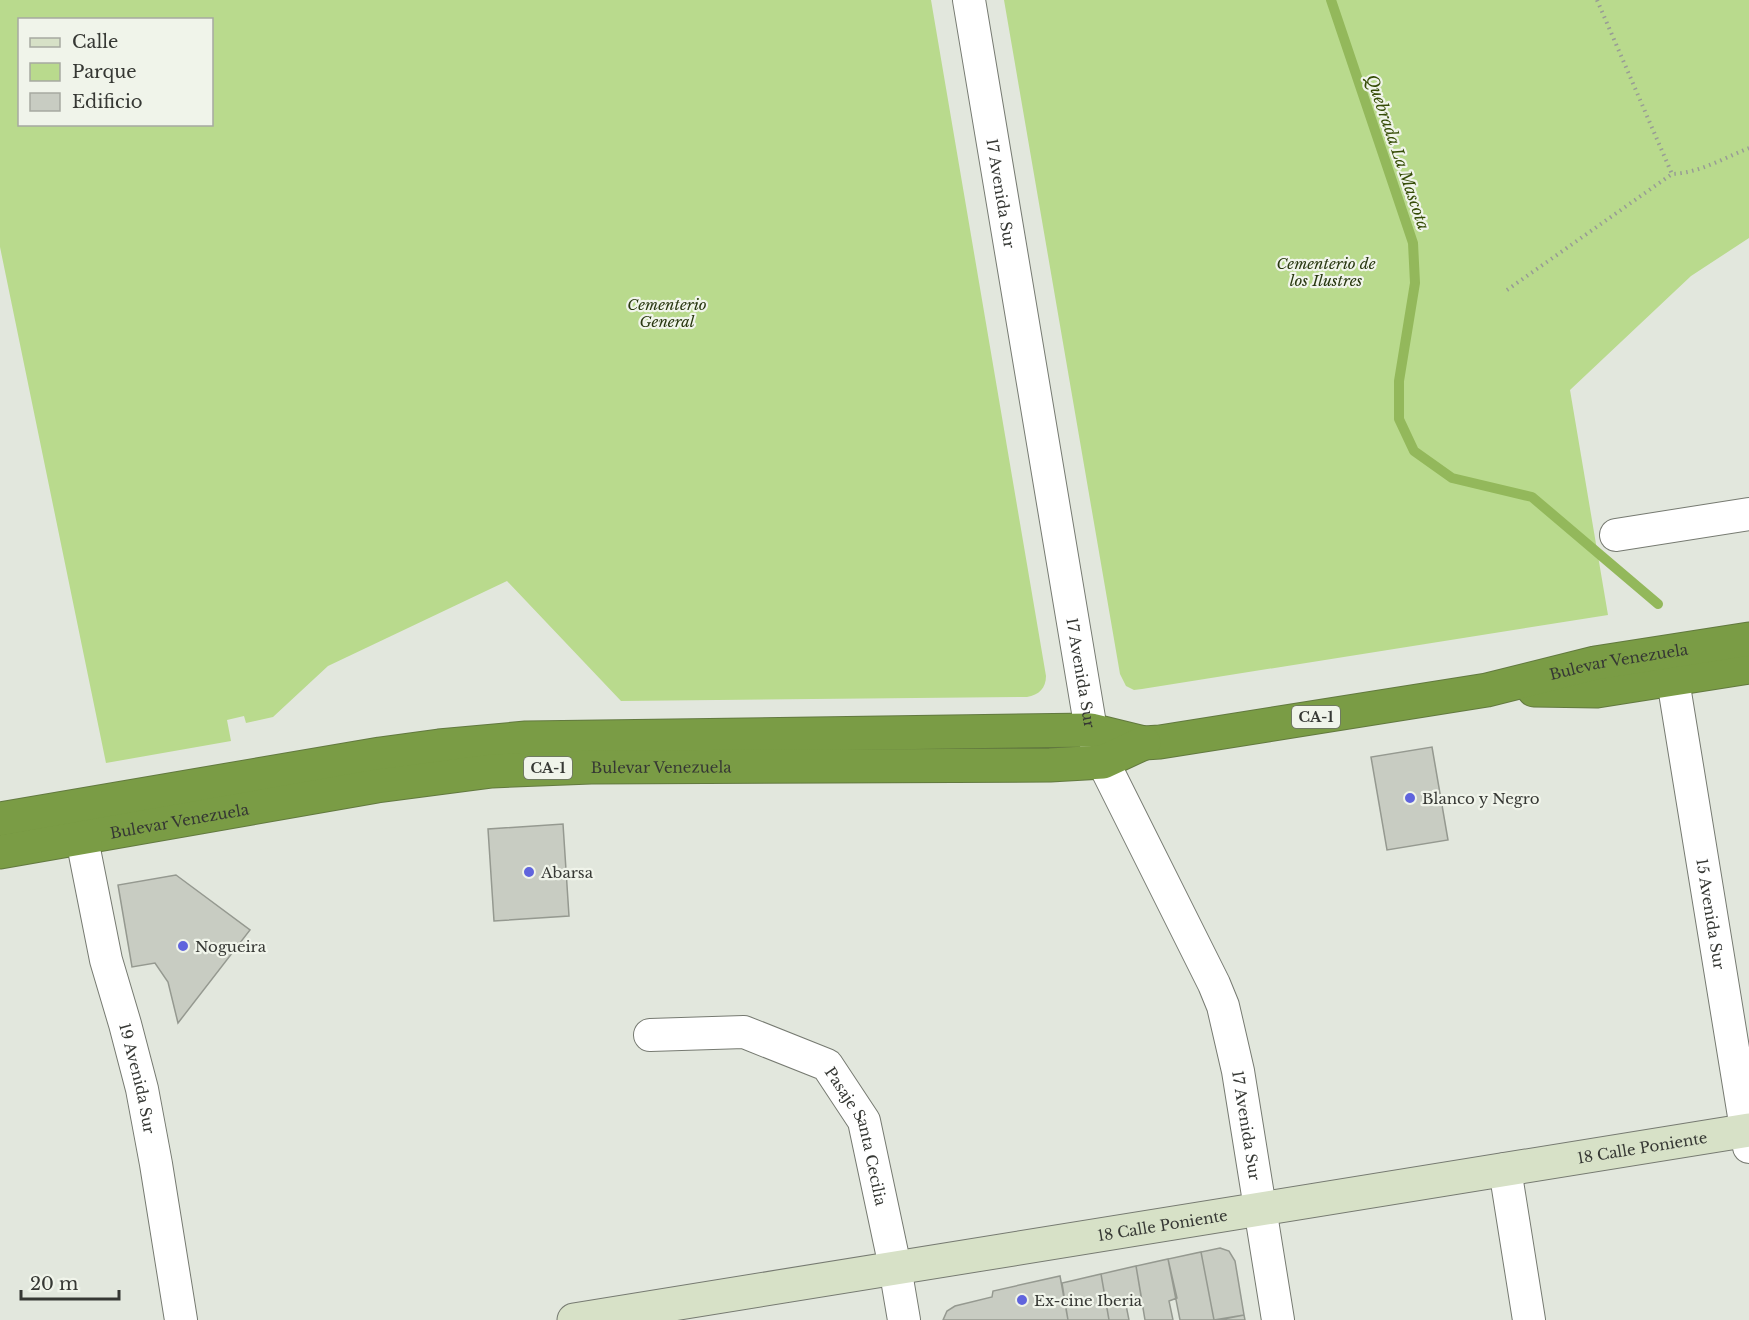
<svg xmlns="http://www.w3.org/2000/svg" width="1749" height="1320" viewBox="0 0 1749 1320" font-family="'Libre Baskerville',serif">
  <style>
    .green { fill: #b9da8d; fill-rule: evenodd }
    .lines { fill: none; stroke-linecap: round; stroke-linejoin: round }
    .stream { stroke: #93b85b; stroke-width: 10 }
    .building { fill: #c8ccc2; stroke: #959990; stroke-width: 1.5 }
    .street-casing { stroke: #767a71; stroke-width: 34 }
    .secondary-casing { stroke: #767a71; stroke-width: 35 }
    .highway-casing { stroke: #62793f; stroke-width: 35 }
    .path { stroke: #989c95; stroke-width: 4; stroke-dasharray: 1.5 4.5; stroke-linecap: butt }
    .street { stroke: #fff; stroke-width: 32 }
    .secondary { stroke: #d7e1c7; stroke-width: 33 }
    .highway { stroke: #7a9c45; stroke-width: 33 }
    .poi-dot { fill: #6064dd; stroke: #f0f4ea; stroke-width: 2 }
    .labels { text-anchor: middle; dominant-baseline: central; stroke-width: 4.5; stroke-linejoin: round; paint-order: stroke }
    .shield { fill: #f0f4ea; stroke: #6e706b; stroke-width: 1.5 }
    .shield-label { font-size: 14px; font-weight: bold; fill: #363834 }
    .street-label { font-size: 15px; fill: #363834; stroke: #f0f4ea }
    .park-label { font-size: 15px; font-style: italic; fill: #293811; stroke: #f0f4ea }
    .poi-label { font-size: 15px; fill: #363834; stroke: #f0f4ea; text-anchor: start }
    .water-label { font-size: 16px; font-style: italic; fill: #354c06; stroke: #f0f4ea }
  </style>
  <rect width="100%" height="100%" fill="#e2e7dd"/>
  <path class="green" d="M0 0H931L1046 676C1046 688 1039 695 1027 697L621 701 507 581 328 666 273 717 246 723 244 716 227 720 231 741 106 763 0 247ZM20 20H212V124H20Z
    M1004 0H1749V238L1691 276 1570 390 1608 615 1142 689 1134 690 1126 686 1120 674Z"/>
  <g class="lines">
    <path class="stream" d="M1331 0 1413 243 1415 283 1399 381V419L1414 451 1452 478 1532 497 1658 604"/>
  </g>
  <path class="building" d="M1432 747 1448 840 1387 850 1371 757Z
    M563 824 569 916 494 921 488 829Z
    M176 875 250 930 178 1023 168 982 155 963 132 967 118 885Z
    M1220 1248 1229 1251 1235 1261 1244 1315 1214 1320 1201 1252Z
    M1201 1252 1214 1320H1180L1168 1259Z
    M1168 1259 1177 1298 1169 1301 1173 1320H1145L1136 1266Z
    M1136 1266 1142 1301 1126 1305 1129 1320H1109L1101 1274Z
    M1101 1274 1109 1320H1068L1062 1283Z
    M1060 1276 1068 1320H943L947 1311 955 1306 992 1297 993 1291Z
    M1244 1315 1245 1320H1219Z"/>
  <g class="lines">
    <defs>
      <g id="street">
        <path id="s1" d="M969 0 1091 730 1103 762 1214 984 1223 1006 1238 1071 1278 1320"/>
        <path d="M1616 535 1749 514"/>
        <path id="s2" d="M1673 680 1749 1147"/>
        <path id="s3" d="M82 839 106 960 125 1024 142 1089 156 1164 181 1320"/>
        <path id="s4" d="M650 1035 744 1032 827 1065 864 1121 895 1267 904 1320"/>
        <path d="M1505 1169 1529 1320"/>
      </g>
      <g id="secondary">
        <path id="s5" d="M574 1320 1749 1130"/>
      </g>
      <g id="highway">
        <path d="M1534 690 1597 691 1749 667"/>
        <path id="s6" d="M0 819 380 754 439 746 526 738 1091 730 1144 743 1160 742 1487 690 1595 663 1749 639"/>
        <path id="s7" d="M0 852 377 786 492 771 591 767 1050 765 1103 762 1144 743"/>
      </g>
    </defs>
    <use href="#street" class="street-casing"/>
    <use href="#secondary" class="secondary-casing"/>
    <use href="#highway" class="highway-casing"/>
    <path class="path" d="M1597 0 1672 174
      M1507 290 1672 174C1699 173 1724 158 1749 148"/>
    <use href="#street" class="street"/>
    <use href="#secondary" class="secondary"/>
    <use href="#highway" class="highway"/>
  </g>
  <g class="poi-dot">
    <circle cx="1410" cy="798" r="6"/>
    <circle cx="529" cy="872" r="6"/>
    <circle cx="183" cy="946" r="6"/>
    <circle cx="1022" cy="1300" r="6"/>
  </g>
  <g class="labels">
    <g class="shield">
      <rect x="1292" y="706" width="48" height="22" rx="4.5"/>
      <rect x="524" y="757" width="48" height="22" rx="4.5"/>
    </g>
    <g class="shield-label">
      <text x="1316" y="717">CA-1</text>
      <text x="548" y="768">CA-1</text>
    </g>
    <g class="street-label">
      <text stroke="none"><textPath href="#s1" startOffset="196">17 Avenida Sur</textPath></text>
      <text stroke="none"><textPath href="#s6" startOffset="1634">Bulevar Venezuela</textPath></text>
      <text stroke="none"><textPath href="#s1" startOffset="682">17 Avenida Sur</textPath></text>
      <text stroke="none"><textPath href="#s7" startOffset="668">Bulevar Venezuela</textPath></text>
      <text stroke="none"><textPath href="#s7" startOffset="182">Bulevar Venezuela</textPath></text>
      <text stroke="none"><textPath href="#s2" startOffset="237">15 Avenida Sur</textPath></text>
      <text stroke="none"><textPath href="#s3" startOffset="246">19 Avenida Sur</textPath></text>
      <text stroke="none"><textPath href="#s1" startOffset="1168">17 Avenida Sur</textPath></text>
      <text stroke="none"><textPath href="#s4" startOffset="262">Pasaje Santa Cecilia</textPath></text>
      <text stroke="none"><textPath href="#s5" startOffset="1082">18 Calle Poniente</textPath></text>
      <text stroke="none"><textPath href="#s5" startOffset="596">18 Calle Poniente</textPath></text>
    </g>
    <g class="park-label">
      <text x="1326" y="263">Cementerio de<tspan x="1326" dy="17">los Ilustres</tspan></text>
      <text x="667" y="304">Cementerio<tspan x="667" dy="17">General</tspan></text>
    </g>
    <g class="poi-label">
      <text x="1422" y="798">Blanco y Negro</text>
      <text x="541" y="872">Abarsa</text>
      <text x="195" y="946">Nogueira</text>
      <text x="1034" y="1300">Ex-cine Iberia</text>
    </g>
    <g class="water-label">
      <text transform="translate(1398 152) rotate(71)">Quebrada La Mascota</text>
    </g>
  </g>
  <rect x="18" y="18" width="195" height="108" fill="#f0f4ea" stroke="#a6a9a1" stroke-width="1.5"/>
  <rect x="30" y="38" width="30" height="9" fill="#d7e1c7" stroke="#a6a9a1" stroke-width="1.5"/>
  <text x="72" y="48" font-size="18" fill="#363834">Calle</text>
  <rect x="30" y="63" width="30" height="18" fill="#b9da8d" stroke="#a6a9a1" stroke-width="1.5"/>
  <text x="72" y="78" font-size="18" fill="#363834">Parque</text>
  <rect x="30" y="93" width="30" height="18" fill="#c8ccc2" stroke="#a6a9a1" stroke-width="1.5"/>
  <text x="72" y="108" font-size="18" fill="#363834">Edificio</text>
  <path d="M21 1290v9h98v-9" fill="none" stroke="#363834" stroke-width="3"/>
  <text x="30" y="1290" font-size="18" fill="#363834" stroke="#f0f4ea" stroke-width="4.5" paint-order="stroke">20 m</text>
</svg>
